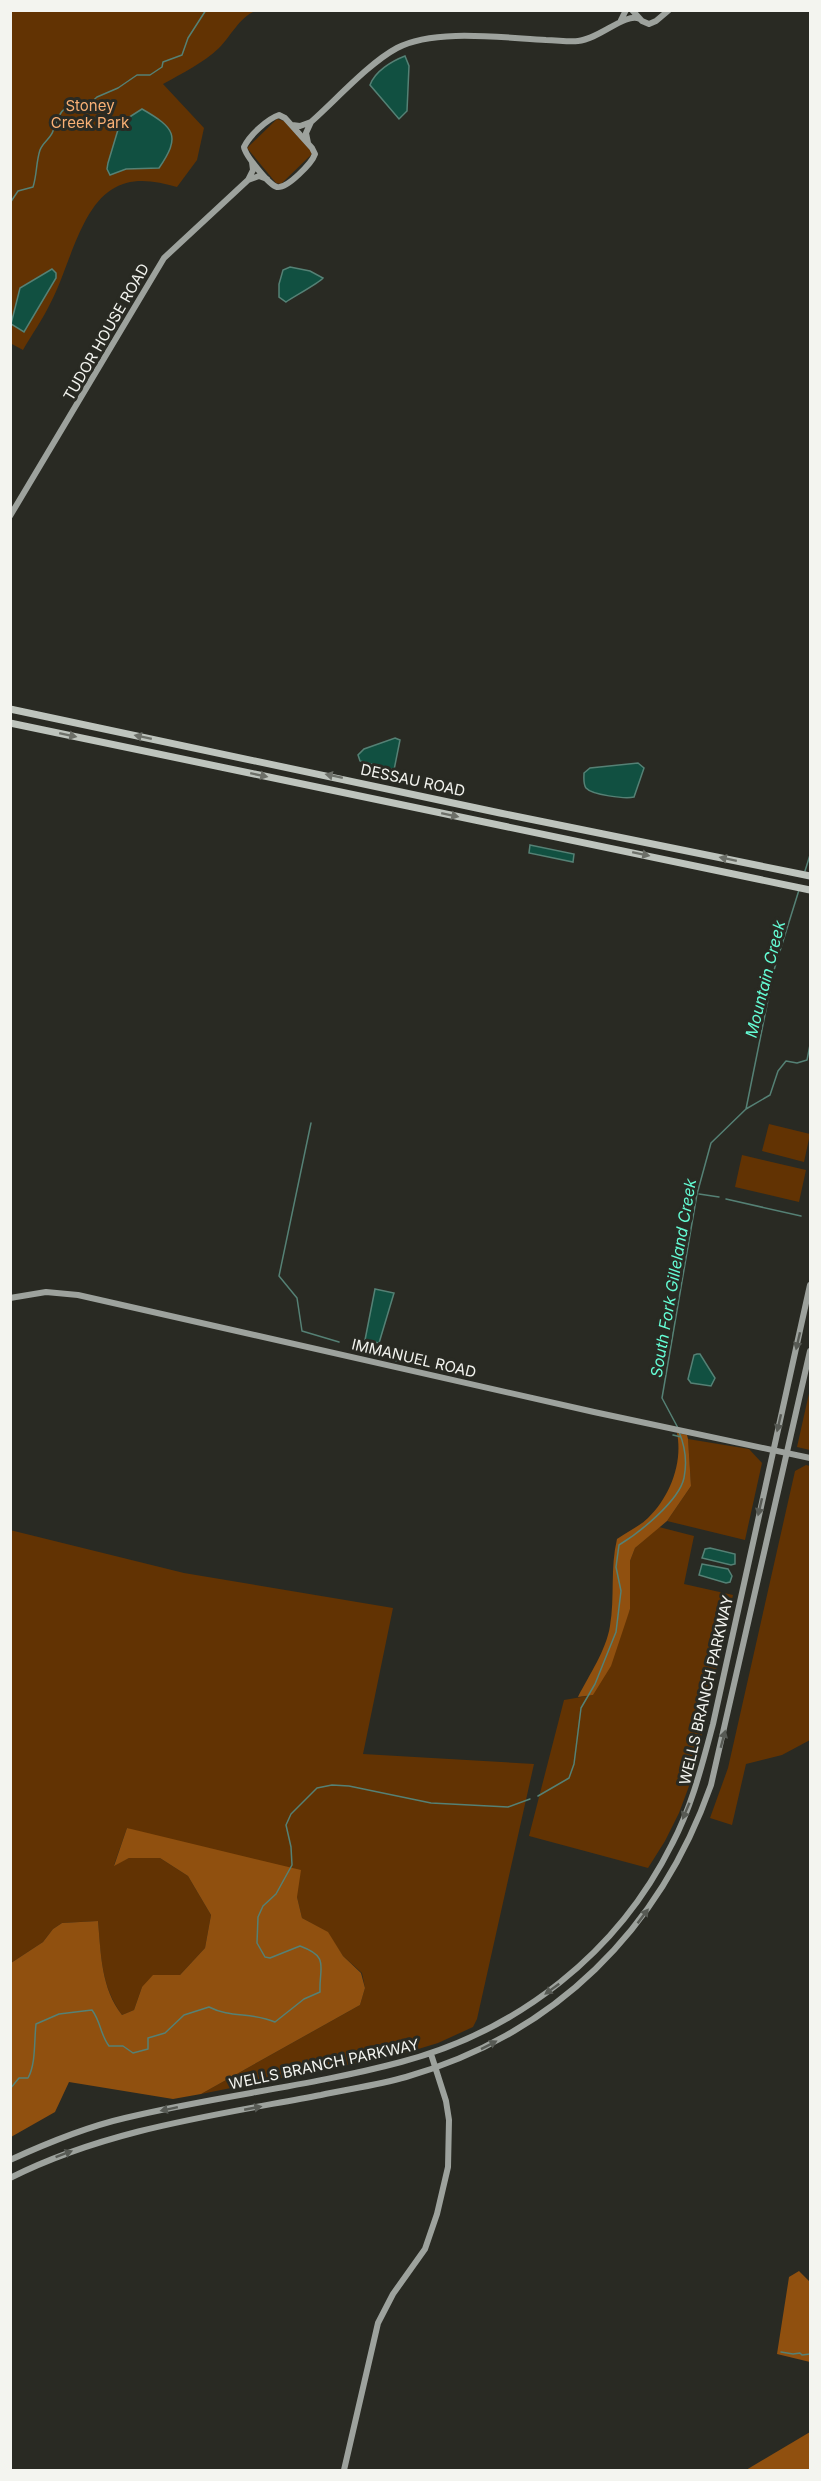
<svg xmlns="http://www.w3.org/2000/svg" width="821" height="2481" viewBox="0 0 821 2481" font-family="Inter,sans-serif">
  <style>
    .green { fill: #623303 }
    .forest { fill: #90500f }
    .water { fill: #115041; stroke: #558175; stroke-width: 1.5 }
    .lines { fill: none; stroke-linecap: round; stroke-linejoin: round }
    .stream { stroke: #558175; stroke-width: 1.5 }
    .secondary { stroke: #9da29d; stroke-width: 6 }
    .primary { stroke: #bec4bd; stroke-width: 7 }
    .oneway { fill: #6c6f68 }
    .oneway2 { fill: #575a54 }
    .labels { text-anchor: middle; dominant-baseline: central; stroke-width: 6; stroke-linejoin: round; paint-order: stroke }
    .park-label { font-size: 15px; fill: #f9b075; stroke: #292a23 }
    .street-label { font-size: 15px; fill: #f3f4ef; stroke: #292a23 }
    .water-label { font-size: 16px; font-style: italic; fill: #64fdd5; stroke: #292a23 }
  </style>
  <rect width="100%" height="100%" fill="#292a23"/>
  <path class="green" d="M10 11H255C239 18 231 36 219 48 203 63 183 73 163 84L204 128 197 160 177 187C155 181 132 176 111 190 80 210 68 270 51 302 43 319 32 334 23 350L10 343Z
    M277 119 284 121 311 151 312 154 281 184 276 183 247 148Z
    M769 1124 810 1134 804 1162 762 1151Z
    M742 1155 806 1170 799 1202 735 1187Z
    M810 1389V1450L797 1447Z
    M688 1439 749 1449 762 1463 745 1540 667 1521 691 1486Z
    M806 1465 810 1466V1740L782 1755 746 1764 732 1825 710 1818 728 1768 795 1471Z
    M659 1527 694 1536 684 1584 733 1595 692 1778 679 1813 665 1841 648 1868 529 1836 564 1700 593 1695 630 1609V1561L635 1548Z
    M10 1530 184 1573 393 1608 363 1754 534 1764 477 2019 473 2027 438 2043 402 2054 201 2094 360 2005 365 1988 362 1973 343 1956 327 1932 302 1918 297 1897 127 1828 114 1865 129 1858H160L188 1876 211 1915 205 1948 180 1975 142 1987 134 2010 122 2015C101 1986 101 1956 98 1921L62 1923 53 1929 43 1942 11 1963Z"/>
  <path class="forest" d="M677 1433 687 1435 688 1439 691 1486 667 1521 635 1548 630 1561V1609L611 1666 593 1695 578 1697C589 1675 606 1651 610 1626 615 1597 610 1568 617 1539 627 1532 640 1526 648 1518 670 1497 683 1463 677 1433Z
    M127 1828 301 1870 297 1897 302 1918 328 1932 343 1956 361 1973 365 1988 360 2005 201 2094 173 2099 69 2082 55 2112 11 2137V1963L43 1942 53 1929 62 1923 98 1921C101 1954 101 1988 122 2015L134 2010 142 1987 153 1975H180L205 1948 211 1915 188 1876 160 1858H129L114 1866Z
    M799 2271 810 2282V2362L777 2354 789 2277Z
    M810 2432V2470H746Z"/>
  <path class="water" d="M405 56 409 66 407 111 399 119 370 85C375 71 392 61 405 56Z
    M142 109C175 128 181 136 159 168L126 169 110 175 107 169 108 163 120 123Z
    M290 267 310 271 323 278C319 283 293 297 286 302L279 297V284L283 270Z
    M52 269 56 273V278L24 332 11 324 20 288Z
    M395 738 400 740 394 770 360 761 358 755 364 749Z
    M638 763 644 768 634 797C625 799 592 795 586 788 583 784 584 778 584 773L590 768Z
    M530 845 574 854 573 862 529 853Z
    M375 1289 394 1293 379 1343 365 1340Z
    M697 1354H700L715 1378 711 1386 691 1383 688 1379 694 1355Z
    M710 1548 735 1554V1564L731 1565 702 1558 705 1549Z
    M702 1564 728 1569 732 1576 730 1582 726 1583 699 1575Z"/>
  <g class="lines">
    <path class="stream" d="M10 203 18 191 33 187C37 175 36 162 40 150 43 142 51 138 53 131 61 110 61 104 85 108L97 97 118 88 137 75H150L162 67 163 62 182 55 188 38 206 10
      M805 871 810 855
      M746 1109 774 970 799 890
      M311 1123 279 1276 297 1298 302 1331 339 1342
      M699 1194 719 1197
      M726 1199 801 1216
      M365 1347 382 1349 397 1356 396 1361
      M678 1428 662 1398 697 1194 711 1143 746 1109 770 1095 778 1071 786 1061 797 1063 807 1060 810 1045
      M673 1435 681 1437
      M538 1796 569 1778 574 1764 581 1708 595 1684 616 1632 621 1591 616 1567 619 1545C639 1533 679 1501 684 1478 687 1463 685 1446 679 1432
      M10 2089 19 2078H28C36 2064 34 2041 36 2024L59 2014 92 2010C101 2022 100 2034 109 2046H123L133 2053 148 2049V2038L165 2033 184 2015 209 2007C230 2018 253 2012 275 2022L304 1999 320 1992C319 1966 330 1957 300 1946L270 1958 265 1957 257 1943 258 1917 263 1906 276 1894 292 1865 291 1847 286 1825 291 1814 317 1788 332 1785 349 1786 431 1803 508 1807 530 1799
      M781 2352 793 2354 800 2353 802 2355 810 2354"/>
    <path class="secondary" d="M632 10 642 21 649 24 656 21 669 10
      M621 20 626 10
      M279 115 285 118 312 148 315 154C312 163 287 189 277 187 269 185 245 155 244 147 249 136 267 119 279 115Z
      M292 125 300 126 311 122
      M308 143 306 133 311 122C336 100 369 63 397 48 434 28 505 38 546 40 557 40 568 42 578 41 600 39 625 12 640 19
      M248 180 253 170 252 162
      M10 516 164 258 248 180 259 176 267 179
      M10 1298 46 1292 78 1295 594 1412 810 1458
      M10 2160C47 2143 86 2127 125 2118 216 2096 311 2086 401 2062 518 2031 618 1953 672 1844 692 1806 702 1765 713 1724L810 1285
      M10 2178C107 2129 216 2115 321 2095 349 2089 378 2085 406 2077 555 2034 660 1930 711 1785L810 1351
      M344 2470 378 2323 393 2294 425 2249 437 2214 448 2167 449 2120 446 2101 431 2054"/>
    <path class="primary" d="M10 709 500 813 810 876
      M10 723 810 890"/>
  </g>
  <defs><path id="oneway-solid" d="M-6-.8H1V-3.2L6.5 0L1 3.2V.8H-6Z" transform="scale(1.5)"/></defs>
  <g class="oneway">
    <use href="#oneway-solid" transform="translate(68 735) rotate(12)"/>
    <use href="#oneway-solid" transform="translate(143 737) rotate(-168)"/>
    <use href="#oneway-solid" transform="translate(259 775) rotate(12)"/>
    <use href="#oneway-solid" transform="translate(334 776) rotate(-168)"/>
    <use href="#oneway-solid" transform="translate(450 815) rotate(12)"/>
    <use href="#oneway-solid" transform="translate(641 854) rotate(12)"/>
    <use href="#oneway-solid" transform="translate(728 859) rotate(-168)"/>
  </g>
  <g class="oneway2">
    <use href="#oneway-solid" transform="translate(798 1341) rotate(103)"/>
    <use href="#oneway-solid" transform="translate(779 1423) rotate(103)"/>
    <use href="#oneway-solid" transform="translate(760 1507) rotate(103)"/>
    <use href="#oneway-solid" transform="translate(723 1739) rotate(-75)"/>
    <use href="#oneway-solid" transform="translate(686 1811) rotate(113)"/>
    <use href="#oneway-solid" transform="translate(643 1916) rotate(-53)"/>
    <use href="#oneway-solid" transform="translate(552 1989) rotate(144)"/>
    <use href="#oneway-solid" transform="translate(489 2045) rotate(-27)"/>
    <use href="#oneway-solid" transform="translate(253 2108) rotate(-11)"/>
    <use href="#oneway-solid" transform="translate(169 2109) rotate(168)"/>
    <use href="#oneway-solid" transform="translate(64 2154) rotate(-21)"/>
  </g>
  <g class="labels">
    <g class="park-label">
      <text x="90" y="105">Stoney<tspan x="90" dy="17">Creek Park</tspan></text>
    </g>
    <g class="street-label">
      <text transform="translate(106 332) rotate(-60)">TUDOR HOUSE ROAD</text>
      <text transform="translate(413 780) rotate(12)">DESSAU ROAD</text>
      <text transform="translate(414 1358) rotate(13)">IMMANUEL ROAD</text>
      <text transform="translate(706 1690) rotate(-77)">WELLS BRANCH PARKWAY</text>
      <text transform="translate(324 2064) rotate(-12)">WELLS BRANCH PARKWAY</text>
    </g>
    <g class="water-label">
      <text transform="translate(765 979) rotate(-76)">Mountain Creek</text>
      <text transform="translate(673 1278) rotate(-80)">South Fork Gilleland Creek</text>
    </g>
  </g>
  <rect width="821" height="2481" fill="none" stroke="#f3f4ef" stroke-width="24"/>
</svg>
